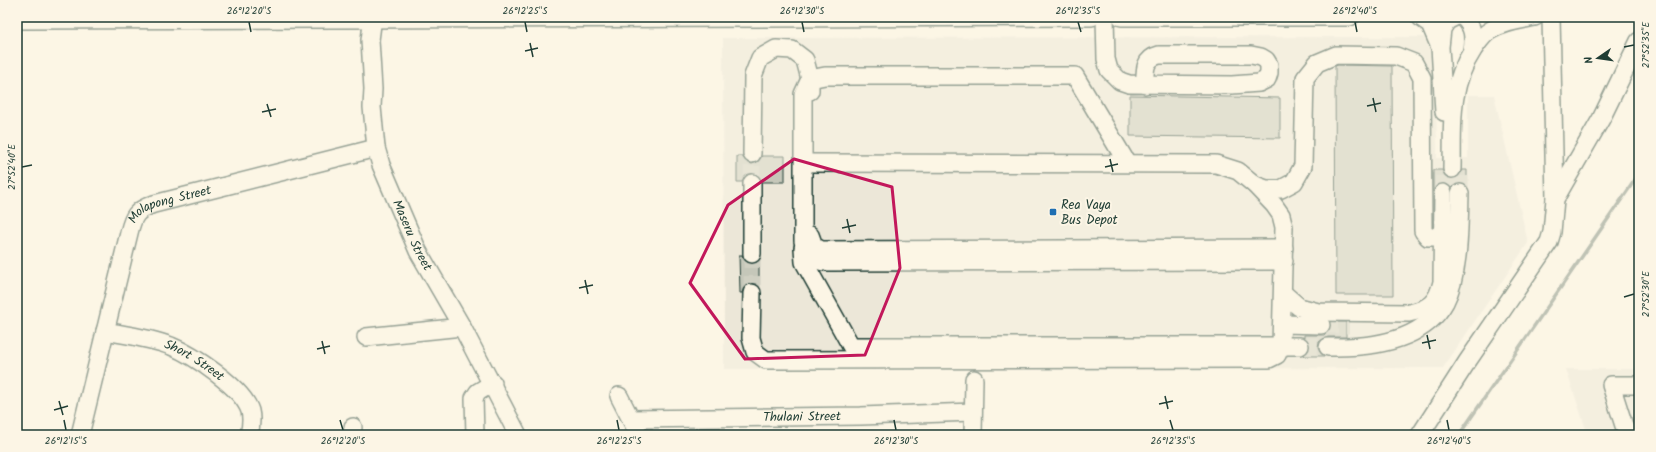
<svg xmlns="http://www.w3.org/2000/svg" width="1656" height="452" viewBox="0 0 1656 452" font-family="Kalam,sans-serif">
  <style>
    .built { fill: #ece7d8 }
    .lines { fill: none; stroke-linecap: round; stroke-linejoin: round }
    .stream { stroke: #758479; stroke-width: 3.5 }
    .building { fill: #c5c7b9; stroke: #1f3d34 }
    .minor-tunnel { stroke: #d0d0c2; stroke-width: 17; stroke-dasharray: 17 8; stroke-linecap: butt }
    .minor-casing { stroke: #1f3d34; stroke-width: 20 }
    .minor { stroke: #fcf5e5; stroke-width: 17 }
    .marked { fill: none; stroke: #c2185b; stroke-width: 3; stroke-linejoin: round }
    .ticks { fill: none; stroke: #1f3d34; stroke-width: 1.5 }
    .poi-dot { fill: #1f6fb2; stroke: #fcf5e5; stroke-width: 1.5 }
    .labels { text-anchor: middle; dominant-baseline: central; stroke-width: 4; stroke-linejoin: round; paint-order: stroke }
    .poi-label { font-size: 13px; fill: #1f3d34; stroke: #fcf5e5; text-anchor: start }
    .street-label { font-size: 13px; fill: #1f3d34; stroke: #fcf5e5 }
    .neatline { fill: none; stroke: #1f3d34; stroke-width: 1.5 }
    .ticks-label { font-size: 10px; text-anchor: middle; fill: #1f3d34 }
  </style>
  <rect width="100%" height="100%" fill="#fcf5e5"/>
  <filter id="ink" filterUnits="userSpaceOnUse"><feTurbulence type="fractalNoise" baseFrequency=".025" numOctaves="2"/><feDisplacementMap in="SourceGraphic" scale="8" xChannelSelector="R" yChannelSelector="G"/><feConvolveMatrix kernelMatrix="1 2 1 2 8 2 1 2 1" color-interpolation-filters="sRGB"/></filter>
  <g filter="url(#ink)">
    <path class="built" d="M1430 37 1431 39 1436 81 1437 158H1468V95H1494L1528 243 1443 368 724 369 723 38Z
      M1566 369H1639V435H1588Z"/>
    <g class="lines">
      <path class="stream" d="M1459 435 1639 174"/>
    </g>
    <path class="building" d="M1338 65 1392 66 1393 295H1336L1335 66Z
      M1130 95 1280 98V138L1130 136Z
      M737 156H742L747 162 752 164 757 162 762 156H785V182H762L757 175 752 173 747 175 742 182H737Z
      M1433 170H1442L1447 177 1452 179 1457 177 1462 170H1467V187L1460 183 1455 184 1452 188 1448 184 1443 183 1438 185 1433 192Z
      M739 255H742L744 259 747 263 752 264 759 261V286L753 283 748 284 744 288 742 293H740Z
      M1330 322H1346V337H1328L1323 339 1319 342 1318 347 1320 352 1325 356H1303L1308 351 1310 346 1309 341 1304 337V335H1324L1330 330Z"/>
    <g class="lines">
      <path class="minor-tunnel" d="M752 183V154
        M1443 193 1444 169
        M1460 193V169
        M752 293V254
        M1321 325H1349
        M1300 346 1328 347"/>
      <defs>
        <g id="minor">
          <path id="s1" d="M373 17 370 40 373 89 372 107 376 148 381 165 418 251 462 327 518 435"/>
          <path d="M1105 17 1106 59 1109 70 1120 81 1129 84 1232 85 1259 83 1267 79 1269 73V65L1266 60 1261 57 1251 55H1159C1143 59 1145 72 1145 85"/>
          <path d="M1121 17H1350"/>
          <path d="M1420 17 1430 24 1439 45"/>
          <path d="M1463 17C1474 27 1474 37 1472 51"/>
          <path d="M1551 17 1555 199"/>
          <path d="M17 20 1092 17"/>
          <path d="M1444 112 1440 47 1442 29 1447 21 1455 17"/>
          <path d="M752 154 753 76 760 58 776 49 792 50 805 60 810 79V91"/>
          <path d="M1127 163 1075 76H825L810 79 803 94V241L809 257 823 262 1284 261"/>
          <path d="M1452 169C1453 126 1448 88 1473 50 1478 43 1482 35 1491 30 1504 22 1520 20 1535 17"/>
          <path d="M1255 185 1266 189H1281L1294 182 1303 166 1305 78 1317 63 1336 55 1396 56 1414 63 1422 78 1423 231 1428 237H1436L1443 231"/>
          <path d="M810 235 814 246 821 250 1284 248"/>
          <path d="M803 248 804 262 851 346H1300"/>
          <path d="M752 254V183"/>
          <path d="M752 293 751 338 755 352 766 360 1269 359 1277 355 1281 346 1284 227 1281 215 1274 205 1255 185 1238 171 1216 164 804 163"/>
          <path d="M1283 293 1299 307 1318 312 1409 313C1429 309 1437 303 1442 282L1443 193"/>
          <path d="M1282 324 1321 325"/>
          <path id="s2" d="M105 331C127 335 150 338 171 346 193 355 243 388 250 411 252 419 251 427 249 435"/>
          <path d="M366 337 462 327"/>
          <path d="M1328 347C1369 348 1423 342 1445 302 1460 273 1459 225 1460 193"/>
          <path d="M619 396 639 435"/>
          <path id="s3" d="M631 419 861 416 973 412"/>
          <path id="s4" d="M80 435 129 233C133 216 136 210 154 204L376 148"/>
          <path d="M352 435 353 427"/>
          <path d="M475 435 474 398 478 392 493 383"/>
          <path d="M973 435 974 379"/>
          <path d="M1420 435 1467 362 1549 242 1552 232 1555 199 1601 119 1639 41"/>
          <path d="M1627 435 1611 385H1639"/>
        </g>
      </defs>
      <use href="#minor" class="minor-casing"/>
      <use href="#minor" class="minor"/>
    </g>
  </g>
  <path d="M0 0H1656V452H0ZM794 159 892 187 900 268 865 355 745 359 690 283 728 205Z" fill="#fcf5e5" fill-opacity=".55" fill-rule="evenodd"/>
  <path class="marked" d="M794 159 892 187 900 268 865 355 745 359 690 283 728 205Z"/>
  <path class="ticks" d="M249 22 251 32M525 22 527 32M802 22 804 32M1078 22 1081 32M1355 22 1357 32M530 43 533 57M1624 47 1634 45M525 51 538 48M1373 98 1376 112M267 104 271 117M1367 106 1381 103M262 112 276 109M1110 159 1113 172M22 167 32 165M1105 167 1118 164M847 219 850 233M842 228 856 225M585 280 588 294M579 288 593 285M1624 297 1634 294M1427 335 1430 349M322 341 325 354M1422 343 1436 340M317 349 330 346M1165 396 1168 409M59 401 63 415M1159 404 1173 401M54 410 68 406M64 420 66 430M340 420 343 430M617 420 619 430M894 420 896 430M1170 420 1173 430M1447 420 1449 430"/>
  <rect class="poi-dot" x="1049" y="208" width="8" height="8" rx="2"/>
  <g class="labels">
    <g class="poi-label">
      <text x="1061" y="205">Rea Vaya<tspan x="1061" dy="15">Bus Depot</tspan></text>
    </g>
    <g class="street-label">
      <text stroke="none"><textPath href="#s4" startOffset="263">Molapong Street</textPath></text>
      <text stroke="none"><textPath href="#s1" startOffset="226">Maseru Street</textPath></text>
      <text stroke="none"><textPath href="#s2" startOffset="95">Short Street</textPath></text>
      <text stroke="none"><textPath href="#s3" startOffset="171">Thulani Street</textPath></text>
    </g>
  </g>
  <rect width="1656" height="452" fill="none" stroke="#fcf5e5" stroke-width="44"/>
  <g transform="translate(1598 58) rotate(257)" stroke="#fcf5e5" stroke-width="3" paint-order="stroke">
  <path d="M0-3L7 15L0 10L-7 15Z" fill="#1f3d34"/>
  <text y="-6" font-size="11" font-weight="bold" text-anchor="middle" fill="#1f3d34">N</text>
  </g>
  <rect x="22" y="22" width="1612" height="408" class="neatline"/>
  <g class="ticks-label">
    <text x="249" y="14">26°12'20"S</text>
    <text x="525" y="14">26°12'25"S</text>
    <text x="802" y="14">26°12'30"S</text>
    <text x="1078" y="14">26°12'35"S</text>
    <text x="1355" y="14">26°12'40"S</text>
    <text transform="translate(1645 45) rotate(-90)" y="4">27°52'35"E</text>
    <text transform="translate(11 167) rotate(-90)" y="4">27°52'40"E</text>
    <text transform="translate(1645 294) rotate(-90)" y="4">27°52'30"E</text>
    <text x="66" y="444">26°12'15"S</text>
    <text x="343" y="444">26°12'20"S</text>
    <text x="619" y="444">26°12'25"S</text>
    <text x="896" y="444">26°12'30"S</text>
    <text x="1173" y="444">26°12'35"S</text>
    <text x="1449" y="444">26°12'40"S</text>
  </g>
</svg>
